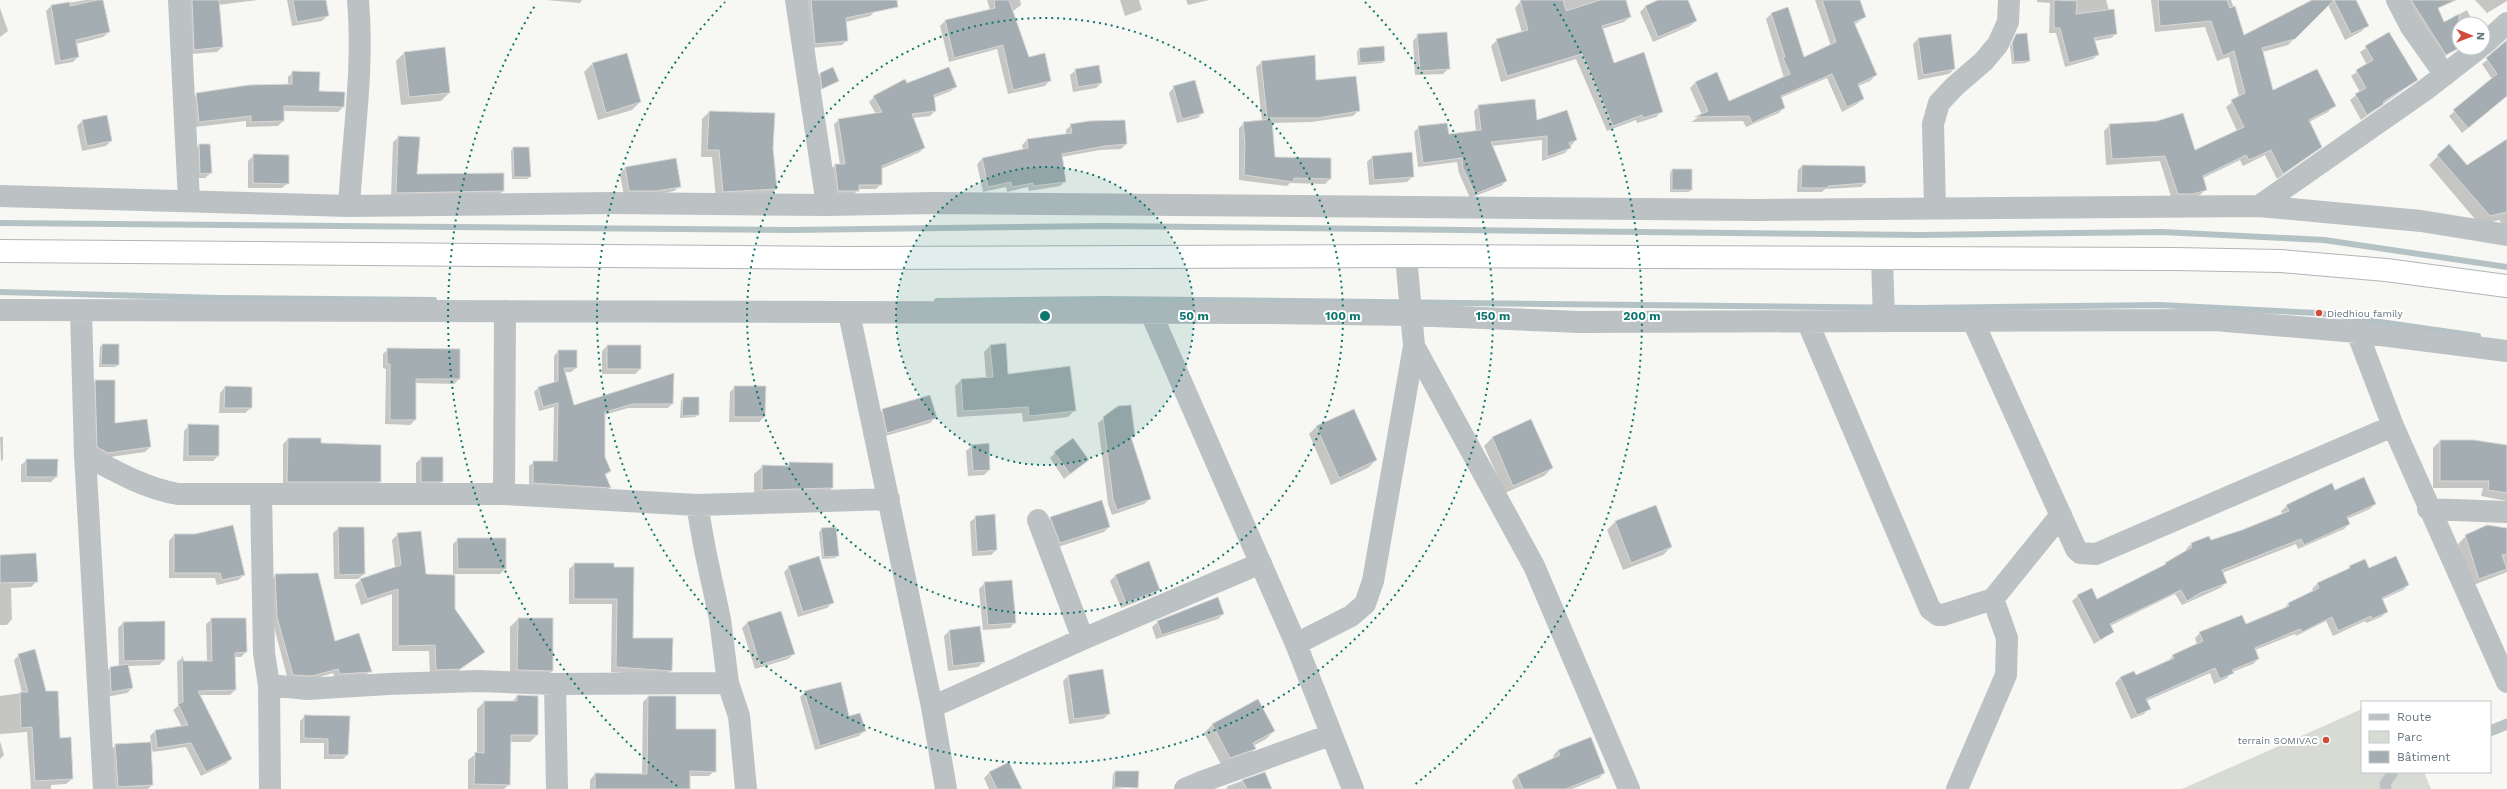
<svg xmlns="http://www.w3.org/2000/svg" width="2507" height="789" viewBox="0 0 2507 789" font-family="'Work Sans',sans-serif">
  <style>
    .green { fill: #d7dbd4 }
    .shadow { fill: #0003 }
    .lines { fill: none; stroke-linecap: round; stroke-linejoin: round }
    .stream { stroke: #b5c2c5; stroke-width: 6 }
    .building { fill: #a4adb1; stroke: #d8d8d7 }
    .highway-casing { stroke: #b0b5b7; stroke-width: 24 }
    .lane { stroke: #bcc1c4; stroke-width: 11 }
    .street { stroke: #bcc1c4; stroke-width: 22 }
    .highway { stroke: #fff; stroke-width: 22 }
    .ring { fill: none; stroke: #0f766e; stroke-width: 2; stroke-dasharray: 2 4 }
    .poi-dot { fill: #d24c39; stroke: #fff; stroke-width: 1.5 }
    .labels { text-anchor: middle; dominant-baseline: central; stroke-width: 4; stroke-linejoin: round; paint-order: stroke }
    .poi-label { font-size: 10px; fill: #65757c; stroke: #fff; text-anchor: start }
    .centre { fill: #0f766e; stroke: #fff; stroke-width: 2 }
    .ring-label { font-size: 12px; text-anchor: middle; font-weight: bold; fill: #0f766e; stroke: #fff; stroke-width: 4; stroke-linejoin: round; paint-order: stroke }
  </style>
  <rect width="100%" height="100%" fill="#f7f7f4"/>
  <path class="green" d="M2362 709V772H2424L2431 789H2182Z"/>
  <path class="shadow" d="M86 0H102L109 32 103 37 76 44 78 57 73 62 55 65 46 11 51 6Z
    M185 0H259L218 5 222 47 217 52 190 54Z
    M287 0H325L328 15 322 21 292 26Z
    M546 0H582L580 3Z
    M806 0H873L875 11 870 16 846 22 847 40 842 45 811 48Z
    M987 0H1020L1021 5 1012 12 1028 58 1050 80 1045 86 1008 94 997 49 949 62 940 26 945 21 990 10Z
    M1120 0H1139L1142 10 1125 16Z
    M1186 0H1209L1188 5Z
    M1529 0H1625L1630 17 1624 22 1602 29 1613 64 1644 53 1662 111 1656 117 1637 123 1636 120 1607 131 1576 59 1501 82 1491 46 1497 40 1522 33 1515 8 1520 2Z
    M1660 0H1687L1696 21 1690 26 1653 42 1640 12 1645 7Z
    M1815 0H1859L1865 17 1854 25 1876 75 1870 81 1858 86 1863 99 1857 104 1842 112 1827 78 1780 98 1784 107 1779 113 1746 127 1743 121 1691 122 1702 115 1690 88 1696 82 1729 103 1784 78 1766 19 1772 13 1804 58 1831 46Z
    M2037 0H2106L2116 34 2111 38 2094 41 2097 55 2093 59 2065 67 2056 33H2049L2050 3 2037 2Z
    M2151 0H2231L2244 36 2314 0H2356L2367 25 2362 31 2345 40 2328 5 2288 45 2262 52 2272 92 2334 106 2328 112 2309 122 2321 147 2277 179 2265 155 2243 166 2240 160 2203 178 2206 189 2200 195 2186 199 2172 200 2160 161 2106 165 2104 131 2110 125 2194 152 2237 131 2226 107 2239 97 2229 57 2217 61 2205 27 2155 32Z
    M2410 0H2433L2444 23 2467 10 2474 24H2459V46L2441 59 2406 4Z
    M2475 0H2507V1L2487 13Z
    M0 8 8 31 0 37Z
    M2389 33 2417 80 2361 120 2350 100 2360 92 2351 76 2367 65 2360 52Z
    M1418 35 1449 68 1443 74 1415 75 1413 41Z
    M2017 35 2029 61 2026 63 2012 64 2010 46Z
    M1918 39 1954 69 1949 74 1918 80 1913 44Z
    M2507 45V91L2489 111 2462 133 2449 116 2492 79 2482 64Z
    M1359 49 1384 61 1382 63 1358 65 1357 52Z
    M404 53 449 93 441 101 401 105 396 61Z
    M1262 62 1315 81 1358 111 1353 116 1311 122 1271 123 1274 158 1330 179 1325 184 1290 183 1287 186 1239 180V128L1244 123 1262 121 1256 67Z
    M592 64 640 102 632 110 598 120 584 72Z
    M1076 70 1101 83 1096 88 1073 92 1070 75Z
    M293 72 318 92 343 107 338 112 283 111V121L278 126 246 127V121L195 127 192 99 197 94 288 85V77Z
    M820 74 838 80 820 90 818 76Z
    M907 85 956 86 951 91 933 98 935 111 930 116 912 118 924 147 920 152 881 169V184L876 189H858L854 195 833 196 830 170 835 165H840L834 124 839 120 876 114 869 102 874 97Z
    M1174 87 1203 112 1198 118 1177 123 1169 93Z
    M1479 106 1536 122 1576 140 1565 153 1542 161V140L1491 146 1506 181 1501 186 1470 198 1459 173 1457 162 1418 167 1414 132 1419 127 1448 135 1476 132 1474 111Z
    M709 112 774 114 772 148 776 189 769 196 716 198 712 157H701L702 119Z
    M82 121 111 141 106 146 82 151 77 126Z
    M1071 125 1126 144 1121 149 1100 150 1061 157 1065 181 1060 186 1029 191 1028 187 1007 192 1006 187 983 192 977 164 982 159 1023 150 1022 145 1027 140 1066 134V130Z
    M399 137 416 175 503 191 498 196 391 198 393 142Z
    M2507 141V230L2499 220 2480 225 2429 165 2438 156 2467 167Z
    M199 145 211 173 205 178H195L194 151Z
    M513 148 530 177 527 179H512L511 151Z
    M254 155 288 183 282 188H248V161Z
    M1372 157 1413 176 1407 182 1369 185 1367 162Z
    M675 159 680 186 674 191 650 196H624L620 174 625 168Z
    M1802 166 1865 183 1861 187 1825 189 1822 192H1797L1798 170Z
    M1672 170 1691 189 1689 192H1670V173Z
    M102 345H118V365L115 367H99L100 347Z
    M607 346 640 369 635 374H602V351Z
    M990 346 1007 375 1075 410 1068 417 1023 422 1022 413 957 417 955 386 961 380 986 378 984 352Z
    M388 349 459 379 454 384 415 383V420L410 425 385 424 386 369 383 368V354Z
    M558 351 576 368 571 372H564L573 406 673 375 672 404 668 408H628L604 415V457L610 471 605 476 610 487 606 492 529 487V466L534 462H553L554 407 539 411 534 392 538 388 554 384V356Z
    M96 381 114 425 150 447 145 452 103 458 93 452 91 386Z
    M225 387 251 408 245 413H219L220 393Z
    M735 387 764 417 759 422H729L730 392Z
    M683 398 698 415 695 417 680 418 681 401Z
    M883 410 935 418 930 423 882 437 877 415Z
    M1104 418 1134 436 1131 439 1150 499 1144 504 1112 515 1108 504 1098 423Z
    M189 425 218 456 213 461H183L184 431Z
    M1317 426 1376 460 1368 468 1331 485 1309 434Z
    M0 437H3V459L1 462Z
    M1492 438 1552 468 1544 476 1505 493 1484 446Z
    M288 439 320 444 380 481 375 486H283V444Z
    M2440 441 2507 446V501L2481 496 2483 488H2433V448Z
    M972 446 989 470 984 475 968 476 966 451Z
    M1055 453 1088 460 1064 479 1050 458Z
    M421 458 442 481 436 486H416V463Z
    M27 460 56 477 51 482H21V465Z
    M789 463 832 464V488L824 496 754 498V474L763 466 785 467Z
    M2334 491 2375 504 2370 509 2347 519 2349 524 2344 529 2298 549 2296 544 2222 573 2226 583 2220 588 2182 605 2175 594 2142 610 2110 626 2113 632 2094 644 2072 601 2078 596 2097 600 2162 568 2187 551 2186 549 2191 544 2209 537 2210 541 2242 531 2283 515 2281 511 2287 506Z
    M1655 506 1671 547 1663 555 1623 570 1607 530 1615 522Z
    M976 517 996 550 991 555 972 556 970 522Z
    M1051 518 1109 527 1104 532 1055 548 1046 523Z
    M339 528 364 574 358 579H334L333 533Z
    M822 529 838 555 835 558 822 559 819 532Z
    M2507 529V572L2471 586 2458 544 2466 536Z
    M398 534 425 575 453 576V544L458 539 505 569 500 574H454V609L484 652 453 675 430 676 429 651H392V594L361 605 355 585 361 579 395 568 392 540Z
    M174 535 244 575 238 580 217 585 215 578H169V541Z
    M0 556 37 581 31 587 11 588 12 619 7 625H0Z
    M575 564H613L632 639 671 670 666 676 611 672 612 604H569V569Z
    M789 567 833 602 827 608 798 617 784 572Z
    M2350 567 2369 570 2408 585 2403 590 2381 600 2387 612 2381 617 2366 623 2365 621 2333 636 2326 621 2296 636 2295 634 2255 650 2258 659 2253 664 2232 672 2227 678 2214 684 2210 673 2146 701 2149 708 2144 714 2131 719 2115 683 2120 678 2135 676 2168 662 2173 655 2197 644 2195 638 2200 633 2245 625 2283 610 2288 604 2314 592 2312 589 2318 583 2345 571Z
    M276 575 334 642 358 634 369 672 364 677 335 679 333 673 307 681 288 680 273 623 271 580Z
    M1115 576 1159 589 1154 595 1121 608 1110 581Z
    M985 583 1015 622 1010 628 983 630 979 589Z
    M1223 614 1218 619 1156 639 1152 627 1158 622Z
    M212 619 246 652 241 657H234L235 690 230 695H200L231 759 226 764 201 776 186 747 153 752 150 745 152 785 148 789H113L111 750 116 745 151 743 150 736 155 731 182 727 173 710 178 706 177 662 182 658 184 662H207L206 624Z
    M518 619H552V671L544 679 510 678V627Z
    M123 623 164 660 159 665 128 666 132 688 127 693 106 697 105 673 110 668 119 666 118 628Z
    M747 623 794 654 788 659 755 669 742 628Z
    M949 631 984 662 978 667 948 671 944 636Z
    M19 655 59 739 72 779 66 784 51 785V789H31L27 732 0 734V696L22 693 14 660Z
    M1068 676 1109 714 1103 719 1069 724 1063 681Z
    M805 692 848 718 865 730 859 736 815 750 800 697Z
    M517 696 537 735 530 742H510L509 784 504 789H468V760L477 753V709L484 702H512Z
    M648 697 675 730 714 771 709 776H689V789H590V780L595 774 642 775 643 702Z
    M1257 700 1274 731 1266 739 1253 746 1255 749 1247 757 1222 766 1204 733 1212 725Z
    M305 716 347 755 343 759H324V743H300V721Z
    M0 741 4 755 0 759Z
    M1558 750 1604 773 1599 778 1572 789H1515L1512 781 1517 776 1554 759 1553 756Z
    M1009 763 1021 789H989L984 778 989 773Z
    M1115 772 1137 787 1112 789 1113 774Z
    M1265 773 1271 789H1226L1228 786Z"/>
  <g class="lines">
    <path class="stream" d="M0 223 791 230 1104 226 1920 235 2162 232 2324 240 2507 267
      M0 292 220 298 434 300
      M937 301 1104 299 1920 308 2160 305 2317 313 2478 336"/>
  </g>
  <path class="building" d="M97 0H103L110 32 76 40 79 57 60 61 51 5 70 2V6Z
    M192 0H219L223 47 194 50Z
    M293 0H326L329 16 297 22Z
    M811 0H897L898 7 846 18 848 41 815 44Z
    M994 0H1009L1029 57 1045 53 1051 81 1013 90 1003 45 954 58 945 20 995 8Z
    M1520 0H1563L1566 11 1600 0H1626L1631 17 1602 26 1614 63 1644 52 1663 112 1643 118 1642 115 1613 126 1582 54 1507 76 1496 39 1528 30Z
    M1658 0H1688L1697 21 1658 37 1645 6Z
    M1822 0H1860L1866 17 1854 22 1877 75 1858 84 1864 99 1847 107 1832 74 1781 96 1785 108 1752 123 1749 116 1695 117 1708 111 1695 82 1717 72 1729 101 1790 74 1783 58 1785 57 1771 13 1788 7 1804 57 1836 42Z
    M2054 0 2077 1 2076 14 2114 9 2117 34 2094 38 2099 55 2069 63 2060 28H2054Z
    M2158 0H2227L2230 8 2235 6 2244 35 2312 0H2356L2369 26 2351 34 2334 0 2295 39 2262 48 2273 90 2317 69 2336 106 2309 120 2322 147 2283 174 2271 150 2249 160 2246 155 2203 176 2207 190 2193 194H2178L2165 156 2112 159 2109 124 2157 121 2183 113 2195 150 2244 127 2231 100 2245 93 2234 51 2223 56 2211 21 2160 26Z
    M2411 0H2456L2438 8 2444 22 2459 14V48L2446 55Z
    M1447 32 1450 69 1420 71 1417 34Z
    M2389 32 2418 80 2383 102 2384 104 2367 115 2355 94 2366 88 2356 70 2373 60 2365 46Z
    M2027 33 2030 61 2014 62 2012 43 2016 34Z
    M1951 34 1955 69 1923 75 1918 38Z
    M2507 40V96L2468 128 2453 110 2497 74 2486 58Z
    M1384 46 1385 61 1360 63 1359 48Z
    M445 47 450 93 409 97 404 52Z
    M627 53 641 102 606 113 592 63Z
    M1315 55 1316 80 1356 76 1360 111 1317 118H1267L1261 61Z
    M1099 65 1102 83 1078 87 1075 69Z
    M833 67 839 81 822 89 820 73Z
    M949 67 957 87 934 95 936 111 912 114 925 148 882 166V185H859V191H838L835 164H845L838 119 882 112 873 96 905 79 907 83Z
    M292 71 320 72 319 91 345 92 344 107 284 106V121L251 122V116L199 122 196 93 249 85 292 84Z
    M1195 80 1204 113 1182 119 1173 86Z
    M1535 99 1537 120 1567 110 1577 140 1569 143 1571 148 1547 157V136L1491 142 1507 181 1475 194 1463 168 1462 158 1423 163 1418 126 1447 123 1449 134 1481 130 1478 105Z
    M709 111 775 113 773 148 777 189 723 192 719 150H707Z
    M107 115 112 141 87 146 82 120Z
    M1272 119 1275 157 1331 158V179L1294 178 1293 182 1244 175 1245 144 1243 122Z
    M1125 120 1127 144 1105 146 1062 154 1066 182 1033 186V183L1012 187 1011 182 988 187 982 158 1028 148 1027 139 1072 133 1070 124 1089 121Z
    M398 136 420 137 417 174 504 173V191L396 193Z
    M2507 139V212L2490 216 2437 155 2449 144 2467 165Z
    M199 144H210L212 173 200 174Z
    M513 147H529L531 177H514Z
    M1412 152 1414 177 1374 180 1372 156Z
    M253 154 289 155V184L253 183Z
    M676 158 681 187 656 191H629L625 167Z
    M1802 165 1865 166 1866 183 1828 186V188H1801Z
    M1672 169H1692V190H1672Z
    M1006 343 1008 374 1070 366 1076 411 1029 416 1028 407 963 411 961 379 993 377 990 345Z
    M102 344H119V365H101Z
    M607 345H641V369H607Z
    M387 348 460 349V379H416V420H390V364H387Z
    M558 350H577V368H564L574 405 674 373 673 404H633L605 412V457L611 471 605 474 611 488 533 483V461H557L558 403 543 407 538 387 558 381Z
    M95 380H115V423L147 419 151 447 108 453 97 447Z
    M225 386 252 387V408H224Z
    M734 386H766L765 417H734Z
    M930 395 937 418 887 433 882 409Z
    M683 397H699V415L682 416Z
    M1131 405 1135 436 1131 437 1151 499 1117 510 1113 499 1103 417 1118 406Z
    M1354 409 1377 460 1339 478 1316 426Z
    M1531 419 1553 468 1513 486 1492 437Z
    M188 424 219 425V456H188Z
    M288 438H321V443L381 445V482H287Z
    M1073 438 1089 460 1070 474 1054 452Z
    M2440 440H2474L2507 445V493L2488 490 2489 481H2440Z
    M989 443 990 470 973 471 971 445Z
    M421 457H443V482H421Z
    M26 459H58L57 477H26Z
    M789 462 833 463V488L762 490V465L789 466Z
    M2364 477 2376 504 2347 517 2350 524 2304 545 2301 539 2222 570 2227 583 2200 593 2187 601 2181 590 2110 624 2114 632 2100 640 2077 595 2092 588 2097 599 2166 564 2165 563 2192 547 2191 543 2209 536 2211 540 2242 530 2289 511 2286 505 2332 483 2335 490Z
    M1102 500 1110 527 1060 543 1050 517Z
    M1656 505 1672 547 1631 563 1615 521Z
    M995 514 997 550 977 552 975 516Z
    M233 525 245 575 222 580 220 573H174V534H195Z
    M2487 525 2507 528V554L2502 555 2507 569 2479 579 2465 535Z
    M338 527H364L365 574 339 575Z
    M836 527 839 556 824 557 821 528Z
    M421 531 426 574 455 575V609L485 652 460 669 436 670 435 645 398 646V589L367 599 360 579 401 565 397 533Z
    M457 538H506V569H458Z
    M36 553 38 582 0 583V555Z
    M819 556 834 603 803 612 788 566Z
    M2396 556 2409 585 2382 598 2388 612 2372 619 2371 616 2338 631 2332 617 2302 632 2300 629 2255 648 2259 659 2232 670 2234 673 2220 679 2215 668 2146 699 2151 709 2137 715 2120 677 2134 671 2136 675 2174 658 2172 655 2203 641 2199 632 2207 629 2242 615 2246 624 2289 606 2288 603 2319 588 2317 583 2350 568 2349 566 2365 559 2369 568Z
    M1149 561 1160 590 1126 603 1115 575Z
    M574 563H614V567H634L633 638H673L672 671 616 667 617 599H574Z
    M318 573 335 641 359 633 372 672 340 674 338 669 312 676 293 675 277 617 275 574Z
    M1012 580 1016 623 988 625 984 582Z
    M1218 597 1224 614 1162 635 1157 621Z
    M781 611 795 654 760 665 747 622Z
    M211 618H246L247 652 235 653 236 690 198 691 232 759 206 772 191 743 157 748 155 730 188 725 178 704 183 702 182 656 184 661H212Z
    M518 618H553V671L517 670Z
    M165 621V660L124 661 123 622Z
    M980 626 985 662 953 666 949 630Z
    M35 649 46 691H58L60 738 71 737 73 779 35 781 32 727 21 728 20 692H28L18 654Z
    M128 664 133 688 111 692 110 667Z
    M1103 669 1110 714 1074 719 1068 675Z
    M841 682 849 716 860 713 866 731 820 746 804 691Z
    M517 695 538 696V735H511L510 785 474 784 475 752 484 753V701H517Z
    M648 696H676V729H716V772L690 771V789H595V773L647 774Z
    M1258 699 1275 731 1253 743 1256 749 1230 758 1212 724Z
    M304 715 350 716 348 755H328V739L304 738Z
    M1591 737 1605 773 1566 789H1523L1517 775 1560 755 1558 750Z
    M151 742 153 785 118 787 115 744Z
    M1009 762 1022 789H997L989 772Z
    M1115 771H1139L1138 788 1114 787Z
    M1265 772 1272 789H1247L1242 780Z"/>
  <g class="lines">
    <defs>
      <path id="highway" d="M0 251 845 258 1406 256 2175 259 2281 261 2386 270 2507 286"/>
    </defs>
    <use href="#highway" class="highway-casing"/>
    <path class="lane" d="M2490 731 2507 724
      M2386 789 2385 784 2393 772"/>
    <path class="street" d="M179 0 189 201
      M796 0 827 205
      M2397 0 2411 27 2445 75
      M2483 45 2507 23
      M0 196 349 206 612 203 827 205 935 203 1758 210 2259 206 2421 221 2507 235
      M349 206C353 137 364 69 358 0
      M2259 206 2425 90 2479 48
      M1935 208 1933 124 1939 103 1955 86 1984 61 1998 44 2008 22 2009 0
      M1406 256 1414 346 1534 566 1629 789
      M1882 258 1884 321
      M0 310 1270 313 1410 315 1580 322 2214 320 2357 332 2507 351
      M81 311 85 455 104 789
      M849 313 932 707 946 789
      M1151 313 1296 644 1353 789
      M1972 319 2076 549 2080 553 2096 554 2393 426
      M1808 323 1930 609 1938 615H1943L1993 599
      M2357 332 2393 426 2507 682
      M85 455C115 471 144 488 178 494H504L697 505 889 499
      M261 494 264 653 269 685 307 689 388 684 479 681 555 684 728 683
      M504 494 505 311
      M697 505 705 550 720 619 728 683 739 716 746 789
      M2428 509 2507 512
      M1038 520 1083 639
      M1296 644 1351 616 1365 604 1373 581 1414 346
      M555 684 557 789
      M269 685 270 789
      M932 707 1083 639 1261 563
      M1185 789 1204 781
      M1204 789V781L1330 735
      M1957 789 2006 675 2007 638 1993 599 2061 515"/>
    <use href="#highway" class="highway"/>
  </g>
  <circle cx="1045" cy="316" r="149" fill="#0f766e" fill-opacity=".12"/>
  <g class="ring">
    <circle cx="1045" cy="316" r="149"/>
    <circle cx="1045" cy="316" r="298"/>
    <path d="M1365 2A448 448 0 1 1 725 2"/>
    <path d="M677 786A597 597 0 0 1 536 4M1554 4A597 597 0 0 1 1413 786"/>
  </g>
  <g class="poi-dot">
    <circle cx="2319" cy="313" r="4"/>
    <circle cx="2326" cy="740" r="4"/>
  </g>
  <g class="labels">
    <g class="poi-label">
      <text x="2327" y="313">Diedhiou family</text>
      <text x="2318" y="740" text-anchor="end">terrain SOMIVAC</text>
    </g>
  </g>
  <circle cx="1045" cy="316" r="6" class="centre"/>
  <g class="ring-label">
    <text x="1194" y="320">50 m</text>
    <text x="1343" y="320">100 m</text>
    <text x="1493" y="320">150 m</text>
    <text x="1642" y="320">200 m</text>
  </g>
  <rect x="2361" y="701" width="130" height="72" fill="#ffffff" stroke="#c1c8cb"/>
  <rect x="2369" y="714" width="20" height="6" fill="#bcc1c4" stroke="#c1c8cb"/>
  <text x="2397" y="721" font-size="12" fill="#65757c">Route</text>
  <rect x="2369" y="731" width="20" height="12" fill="#d7dbd4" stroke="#c1c8cb"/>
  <text x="2397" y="741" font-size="12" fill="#65757c">Parc</text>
  <rect x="2369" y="751" width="20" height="12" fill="#a4adb1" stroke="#c1c8cb"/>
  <text x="2397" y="761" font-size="12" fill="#65757c">Bâtiment</text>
  <g transform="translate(2471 36) rotate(91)"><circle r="19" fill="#ffffff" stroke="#c1c8cb"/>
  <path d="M0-3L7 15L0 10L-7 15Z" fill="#d24c39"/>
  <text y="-6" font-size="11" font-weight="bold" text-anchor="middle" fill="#65757c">N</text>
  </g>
</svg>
